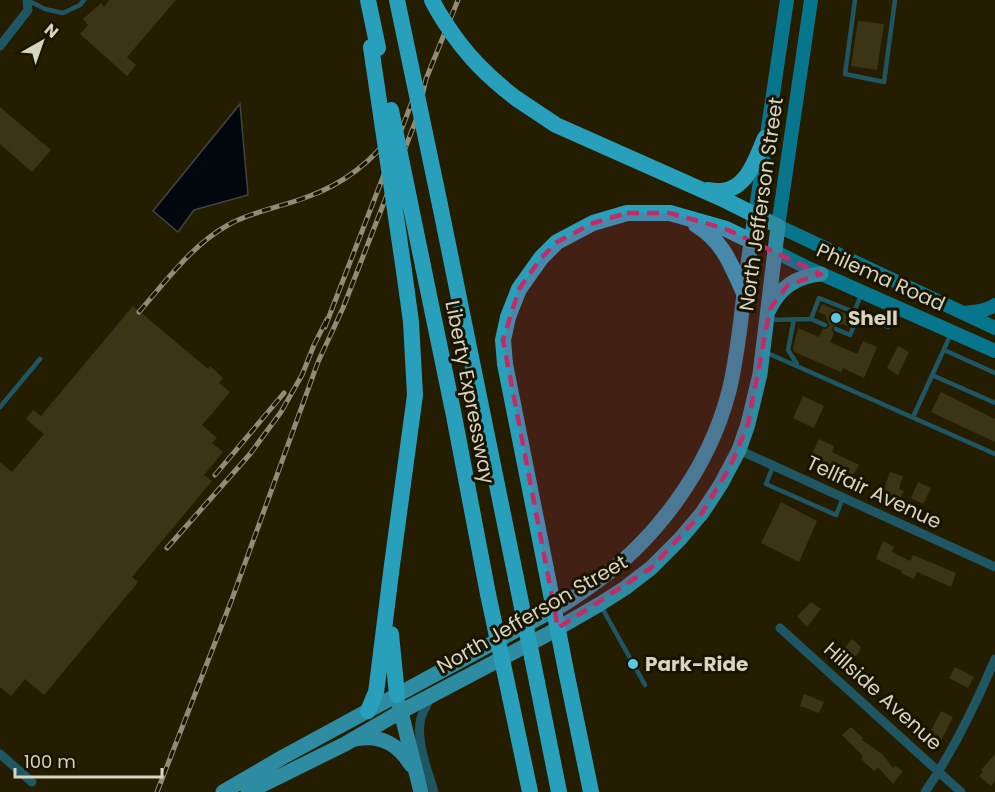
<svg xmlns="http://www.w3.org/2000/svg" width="995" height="792" viewBox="0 0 995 792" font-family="Poppins,sans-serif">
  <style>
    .water { fill: #00080d; stroke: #414543; stroke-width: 1.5 }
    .building { fill: #3c3515 }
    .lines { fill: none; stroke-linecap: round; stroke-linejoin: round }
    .service { stroke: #1f5664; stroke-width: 4.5 }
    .minor { stroke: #1f5664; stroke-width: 9 }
    .secondary { stroke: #07758c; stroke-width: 14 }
    .primary { stroke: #2d8ba2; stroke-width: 15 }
    .motorway { stroke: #28a0bc; stroke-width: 16 }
    .rail-casing { stroke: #918c76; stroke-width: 5 }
    .rail { stroke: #191400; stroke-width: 3; stroke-dasharray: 9; stroke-linecap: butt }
    .motorway-bridge { stroke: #28a0bc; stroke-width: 16 }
    .marked { fill: #c42b65; fill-opacity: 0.2; stroke: #c42b65; stroke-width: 4.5; stroke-dasharray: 12 8; stroke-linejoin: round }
    .poi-dot { fill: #59c8e5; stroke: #191400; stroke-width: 2 }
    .labels { text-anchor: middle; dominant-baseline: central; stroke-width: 6; stroke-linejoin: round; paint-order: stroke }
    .street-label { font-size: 20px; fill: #d8d4c2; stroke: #191400 }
    .poi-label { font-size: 20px; font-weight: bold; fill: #d8d4c2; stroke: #191400; text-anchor: start }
  </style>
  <rect width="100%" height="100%" fill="#241d00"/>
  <path class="water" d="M240 104 248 195 194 210 178 232 153 211Z"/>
  <path class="building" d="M109 0H176L127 57 136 65 127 76 80 34 88 25 83 19 101 3 104 7Z
    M858 21 884 24 877 70 851 66Z
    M0 107 51 150 32 172 0 144Z
    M822 304 853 317 849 327 843 324 833 326 832 330 834 333 830 342 857 354 863 341 877 347 864 378 843 368 841 372 794 352 793 349 798 328 819 337 823 329H826L829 327V324L825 315 818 312Z
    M133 306 208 369 210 366 223 378 219 383 230 392 202 425 217 438 212 443 223 452 204 475 212 481 132 577 138 582 44 695 25 679 11 696 0 687V462L12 472 44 434 26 419 33 410 41 416Z
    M898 346 909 352 898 375 887 368Z
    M941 392 995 419V442L931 412Z
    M803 396 824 406 814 428 793 418Z
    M819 439 834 446 832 452 859 465 853 475 811 456Z
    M890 472 903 476 899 489 904 491 899 500 882 494Z
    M918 482 931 488 923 504 911 498Z
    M781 502 817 521 799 562 761 543Z
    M883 541 894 547 892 552 910 561 913 555 956 573 951 587 917 572 914 579 901 573 902 571 876 559Z
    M811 602 821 609 807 627 797 616Z
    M852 639 861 647 859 650 860 651 850 663 840 654Z
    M955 667 974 677 968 688 949 678Z
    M804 694 824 702 819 713 800 706Z
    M941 711 953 717 941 741 929 735Z
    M851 727 863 738 862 740 882 754 893 768 895 766 903 771 893 784 878 767 874 771 861 759 863 756 842 735Z
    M995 754V781L991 786 979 776 983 772 981 770Z"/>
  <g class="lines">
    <path class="service" d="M27 0 45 9 63 13 80 5 84 0
      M855 0 845 74 884 82 895 0
      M859 314 888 327 895 308
      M794 319 788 350 797 364
      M769 320 811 319
      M825 325 811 319 819 298 854 312
      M836 329 850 335 859 314 854 312 861 295
      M944 350 995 373
      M765 352 995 454
      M932 375 995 403
      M0 407 40 359
      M913 417 951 334
      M773 466 766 484 836 515 843 498
      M601 606 645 685"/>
    <path class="minor" d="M0 46 28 10 27 0
      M739 450 995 567
      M780 628 961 792
      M431 696C428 703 423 711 421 718 415 739 428 771 434 792
      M0 754 32 782
      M925 792C954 750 975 706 995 659"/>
    <path class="secondary" d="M811 0 778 226 995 328
      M755 215 787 0
      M774 251 808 268 995 351
      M963 313C974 312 986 311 995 305"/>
    <path class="primary" d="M769 310C779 288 797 276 821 274
      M399 704 421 792
      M356 739C380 734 399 745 411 765
      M223 792 283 757 559 607C569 601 579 594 589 587 655 542 709 469 729 391 735 367 738 343 741 319 745 284 750 249 755 215L778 226 760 374 748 424 739 450 721 484 702 513 680 539 651 568 625 588 600 604 546 635 400 712 345 744 248 792"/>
    <path class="motorway" d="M368 0 378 48
      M517 99 556 125 727 201 755 215
      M708 190C712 191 717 191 722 191 748 188 756 158 765 138
      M440 205 516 578
      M696 225C724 242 731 265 744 293
      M423 266 454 416 488 594
      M546 569 505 364 503 340 508 317 519 289 541 258 557 242 593 223 627 213H670L726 229 751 241
      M391 634 397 695
      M566 671 591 792
      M537 682 559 792
      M510 697 530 792
      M368 711 376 692 377 685 392 565 415 395 411 322 404 271"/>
    <defs>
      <path id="rail" d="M139 312C166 281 192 245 228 225 253 211 281 207 307 197 344 184 374 160 397 128
        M325 327 417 89
        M215 475 284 393
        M167 548 250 454 281 412 302 375 314 345 327 319
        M157 792 232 599 318 362 343 308 418 115 426 79 458 0"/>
    </defs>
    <use href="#rail" class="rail-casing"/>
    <use href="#rail" class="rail"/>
    <path class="motorway-bridge" d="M397 0 440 205
      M432 0C436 9 441 16 446 24 466 55 488 77 517 99
      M371 47 404 271
      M391 110 423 266
      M546 569 566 671
      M516 578 537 682
      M488 594 510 697"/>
  </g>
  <path class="marked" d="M627 213H670L726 229 821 274 788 285 770 309 748 424 730 467 702 513 651 568 558 628 503 340 519 289 541 258 557 242 593 223Z"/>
  <g class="poi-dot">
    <circle cx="836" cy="318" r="6"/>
    <circle cx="633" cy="664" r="6"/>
  </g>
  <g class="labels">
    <g class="street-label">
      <text transform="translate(761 204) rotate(-82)">North Jefferson Street</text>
      <text transform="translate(881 277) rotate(24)">Philema Road</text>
      <text transform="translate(470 392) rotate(79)">Liberty Expressway</text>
      <text transform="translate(874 492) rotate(25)">Tellfair Avenue</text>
      <text transform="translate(532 614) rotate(-30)">North Jefferson Street</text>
      <text transform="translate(883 696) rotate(42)">Hillside Avenue</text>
    </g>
    <g class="poi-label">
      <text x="848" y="318">Shell</text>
      <text x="645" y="664">Park-Ride</text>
    </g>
  </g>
  <g transform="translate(42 42) rotate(40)" stroke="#191400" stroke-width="4.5" paint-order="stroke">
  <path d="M0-4.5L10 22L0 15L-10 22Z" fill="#d8d4c2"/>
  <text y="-9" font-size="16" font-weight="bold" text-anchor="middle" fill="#d8d4c2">N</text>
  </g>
  <path d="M15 768v9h147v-9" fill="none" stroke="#d8d4c2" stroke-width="3"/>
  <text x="24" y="768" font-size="18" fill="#d8d4c2" stroke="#191400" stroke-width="4.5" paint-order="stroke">100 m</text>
</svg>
